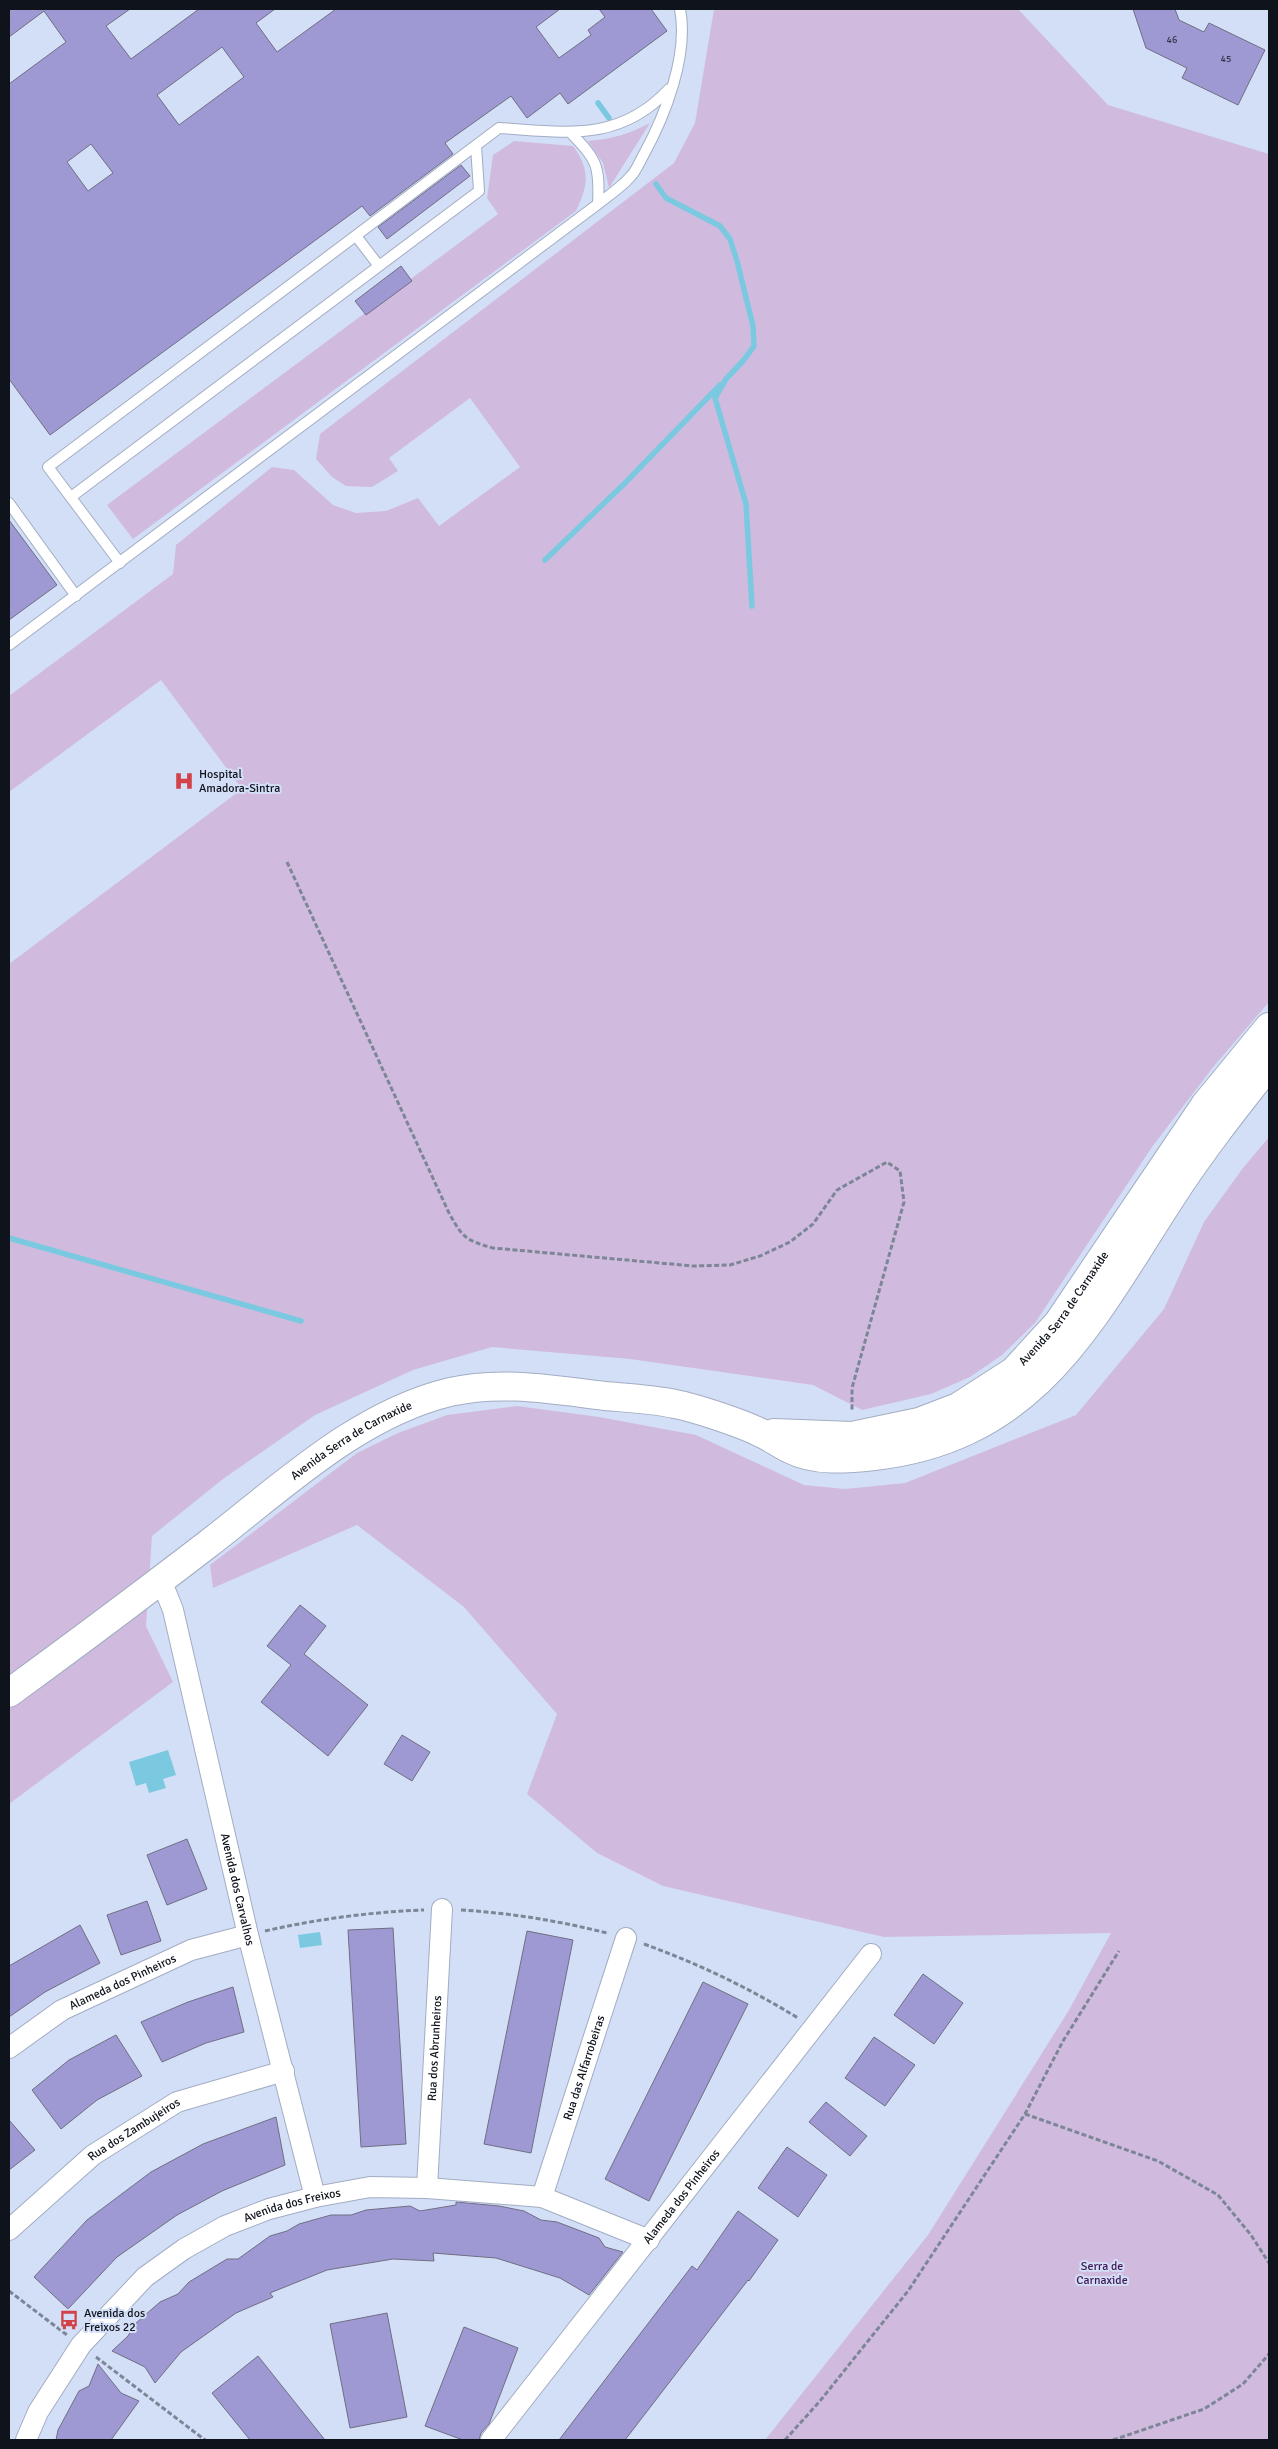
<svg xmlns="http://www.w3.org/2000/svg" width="1278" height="2449" viewBox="0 0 1278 2449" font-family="Signika,sans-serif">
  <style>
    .green { fill: #d0bbde }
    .water { fill: #7bc9e0 }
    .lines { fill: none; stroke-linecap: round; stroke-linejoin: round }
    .stream { stroke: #7bc9e0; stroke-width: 5.5 }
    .building { fill: #9f99d3; stroke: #6f6e84; fill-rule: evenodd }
    .lane-casing { stroke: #a2adc3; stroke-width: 12 }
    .street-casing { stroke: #a2adc3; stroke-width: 22 }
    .secondary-casing { stroke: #a2adc3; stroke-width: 30 }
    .path { stroke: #7d8696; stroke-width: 3; stroke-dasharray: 5 2.5; stroke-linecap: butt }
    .lane { stroke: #fff; stroke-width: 10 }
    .street { stroke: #fff; stroke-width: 20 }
    .secondary { stroke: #fff; stroke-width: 28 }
    .labels { text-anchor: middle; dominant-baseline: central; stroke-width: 4; stroke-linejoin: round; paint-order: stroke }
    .number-label { font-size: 10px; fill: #333449 }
    .poi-label { font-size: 12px; fill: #0f131b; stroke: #d3dff6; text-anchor: start }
    .street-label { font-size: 12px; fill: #0f131b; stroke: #d3dff6 }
    .park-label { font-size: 12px; fill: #411656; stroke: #d3dff6 }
  </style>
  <rect width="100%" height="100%" fill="#d3dff6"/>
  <path class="green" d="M714 9H1018L1108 105 1269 154V1002L1214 1066 1152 1147 1035 1323 1002 1355 970 1377 931 1394 862 1410 813 1385 630 1359 492 1347 413 1370 315 1415 223 1479 152 1536 146 1626 173 1682 9 1804V964L242 789 161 680 9 792V696L173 574 176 545 272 467 294 470 333 505 356 513 386 511 418 498 439 526 520 467 470 398 389 458 398 471 372 487 346 486 332 477 316 459 320 434 674 163 695 123Z
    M650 123 609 188 603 163 588 141C612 139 629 134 650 123Z
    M514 141 573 146C591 171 588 185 576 211L133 539 107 505 498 214 487 198 493 155Z
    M1269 1137V2440H765L928 2235 1069 2010 1111 1933 884 1937 663 1886 597 1853 527 1794 557 1714 464 1607 357 1525 213 1588 210 1565 357 1453 398 1433 447 1415 517 1406 599 1417 696 1435 804 1485 845 1489 905 1483 1076 1415 1164 1309 1204 1222 1243 1168Z"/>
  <path class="water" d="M168 1750 176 1775 163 1779 166 1788 149 1793 146 1783 136 1786 129 1762Z
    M320 1932 322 1945 300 1948 298 1935Z"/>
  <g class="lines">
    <path class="stream" d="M598 103 609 118
      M656 184 666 198 720 226 730 239 737 261 753 326 754 346 743 361 726 379 715 398 746 504 752 606
      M545 560 624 484 720 385
      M9 1238 301 1321"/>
  </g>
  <path class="building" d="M9 9H130L106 26 131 59 199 9H275L256 23 277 52 336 9H560L536 27 559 58 591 35 588 30 605 17 599 9H651L667 31 568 104 560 93 527 118 511 96 445 143 453 154 370 216 362 206 50 435 9 379V84L66 42 44 11 9 37ZM222 47 244 77 179 125 157 95ZM91 144 113 173 88 191 67 162Z
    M1133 9H1175L1179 20 1204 32 1209 23 1265 50 1238 105 1182 78 1187 68 1146 48Z
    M461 165 470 176 387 239 378 227Z
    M401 266 412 281 366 315 355 301Z
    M9 520 57 585 9 620Z
    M300 1605 326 1626 304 1654 368 1705 328 1756 261 1702 291 1665 267 1646Z
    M402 1735 430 1752 412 1781 384 1764Z
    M187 1839 207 1889 167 1905 147 1855Z
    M147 1901 161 1941 121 1955 107 1915Z
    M80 1925 100 1963 45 1992 9 2017V1966Z
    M393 1928 406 2144 361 2147 348 1930Z
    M527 1931 573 1940 531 2153 484 2144Z
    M923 1974 963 2003 934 2044 894 2015Z
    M703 1982 748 2004 649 2201 605 2179Z
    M233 1987 244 2032 206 2043 162 2062 141 2022 188 2002Z
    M116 2035 142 2076 97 2100 61 2129 32 2090 69 2060Z
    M874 2037 915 2065 885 2106 845 2078Z
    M826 2102 867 2136 850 2156 809 2122Z
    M276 2117 285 2165 222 2191 177 2215 117 2257 68 2309 34 2277 87 2220 151 2172 203 2144Z
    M9 2120 35 2150 9 2170Z
    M787 2147 827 2175 798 2217 758 2188Z
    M456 2202 499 2206 524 2211 541 2220 557 2222 599 2238 605 2247 623 2252 589 2295 560 2278 496 2258 433 2253 434 2261 393 2259 327 2270 270 2293 273 2297 236 2313 181 2352 155 2383 145 2367 112 2351 128 2336 135 2324 160 2302 178 2294 189 2282 227 2259H238L270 2236 287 2231 299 2224 331 2215H351L366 2210 410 2206 420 2211 456 2205Z
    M738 2211 778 2240 749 2281 748 2280 625 2440H559L692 2266 697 2270Z
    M387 2313 407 2417 350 2428 330 2324Z
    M464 2327 518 2348 489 2424 481 2433 479 2440H463L425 2426Z
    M258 2356 325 2440H250L212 2393Z
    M98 2364 121 2393 139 2401 111 2440H56L58 2430 79 2391 89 2386Z"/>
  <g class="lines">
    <defs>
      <path id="lane" d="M570 132C597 160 600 165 598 204
        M356 236 379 266
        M71 497 479 191 476 146
        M9 503 76 596
        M120 563 48 467 499 128C565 132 619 143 669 89
        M9 645 598 204C609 195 622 187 631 176 636 171 639 163 643 156 665 116 689 55 680 9"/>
      <g id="street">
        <path id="s1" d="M161 1580 173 1610 248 1935 315 2197"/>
        <path id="s2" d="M9 2048 62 2010 191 1950 248 1935"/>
        <path id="s3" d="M427 2188 442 1909"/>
        <path id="s4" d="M542 2197 626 1938"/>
        <path id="s5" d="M9 2230 93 2155 177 2102 284 2071"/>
        <path id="s6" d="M26 2440 38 2412 81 2345 145 2277 184 2249 225 2226 269 2209 315 2197 370 2187 427 2188 542 2197 649 2240"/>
        <path id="s7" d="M491 2440 871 1954"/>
      </g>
      <g id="secondary">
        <path id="s8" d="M774 1433 852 1436 919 1422 958 1407 1014 1371 1058 1323 1205 1105 1269 1027"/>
        <path id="s9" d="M9 1693C76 1644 143 1594 208 1544 282 1487 358 1414 450 1392 501 1380 554 1390 605 1396 628 1398 652 1399 675 1404 696 1408 744 1424 763 1434 772 1438 781 1445 790 1449 815 1462 847 1459 874 1456 1037 1438 1092 1319 1172 1196 1201 1151 1235 1108 1269 1065"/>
      </g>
    </defs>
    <use href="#lane" class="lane-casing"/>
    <use href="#street" class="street-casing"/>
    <use href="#secondary" class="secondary-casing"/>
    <path class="path" d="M287 862 449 1213C463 1238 465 1240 493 1248L693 1266 730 1265 760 1256 790 1242 813 1224 837 1190 887 1162 900 1171 904 1202 852 1388V1412
      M461 1910C511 1913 559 1921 607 1933
      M265 1931C318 1919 370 1912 424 1910
      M644 1944C699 1964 749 1988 798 2018
      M1025 2114 1158 2161 1218 2195 1251 2235 1269 2263
      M9 2291 67 2335
      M96 2357 205 2440
      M785 2440 820 2401 908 2291 1025 2114 1063 2041 1119 1951
      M1113 2440 1204 2409 1243 2384 1269 2354"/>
    <use href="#lane" class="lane"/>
    <use href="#street" class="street"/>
    <use href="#secondary" class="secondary"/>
  </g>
  <defs>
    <symbol id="hospital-bare" viewBox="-9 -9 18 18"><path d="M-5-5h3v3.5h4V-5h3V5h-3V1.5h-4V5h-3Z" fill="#d24248" stroke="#d3dff6" stroke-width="2.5" paint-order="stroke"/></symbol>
    <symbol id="bus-bare" viewBox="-9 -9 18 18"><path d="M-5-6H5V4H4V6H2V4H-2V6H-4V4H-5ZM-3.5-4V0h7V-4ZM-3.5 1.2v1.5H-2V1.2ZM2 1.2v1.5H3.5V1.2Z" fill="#d24248" stroke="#d3dff6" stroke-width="2.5" paint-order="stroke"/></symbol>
  </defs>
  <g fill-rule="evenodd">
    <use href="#hospital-bare" x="170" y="767" width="28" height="28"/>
    <use href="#bus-bare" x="55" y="2306" width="28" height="28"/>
  </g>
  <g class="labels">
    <g class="number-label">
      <text x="1172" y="40">46</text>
      <text x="1226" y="59">45</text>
    </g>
    <g class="poi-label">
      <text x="199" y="774">Hospital<tspan x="199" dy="14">Amadora-Sintra</tspan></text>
      <text x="84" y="2313">Avenida dos<tspan x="84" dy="14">Freixos 22</tspan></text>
    </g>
    <g class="street-label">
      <text stroke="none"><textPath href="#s8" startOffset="335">Avenida Serra de Carnaxide</textPath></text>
      <text stroke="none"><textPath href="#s9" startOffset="426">Avenida Serra de Carnaxide</textPath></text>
      <text stroke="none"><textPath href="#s1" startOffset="319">Avenida dos Carvalhos</textPath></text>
      <text stroke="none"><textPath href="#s2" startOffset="132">Alameda dos Pinheiros</textPath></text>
      <text stroke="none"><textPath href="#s3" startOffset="140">Rua dos Abrunheiros</textPath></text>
      <text stroke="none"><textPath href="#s4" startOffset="136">Rua das Alfarrobeiras</textPath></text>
      <text stroke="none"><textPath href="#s5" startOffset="161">Rua dos Zambujeiros</textPath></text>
      <text stroke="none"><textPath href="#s7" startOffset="309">Alameda dos Pinheiros</textPath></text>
      <text stroke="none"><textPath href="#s6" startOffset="369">Avenida dos Freixos</textPath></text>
    </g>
    <g class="park-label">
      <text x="1102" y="2266">Serra de<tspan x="1102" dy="14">Carnaxide</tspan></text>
    </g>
  </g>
  <rect width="1278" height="2449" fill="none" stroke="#0f131b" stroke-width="20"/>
</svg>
